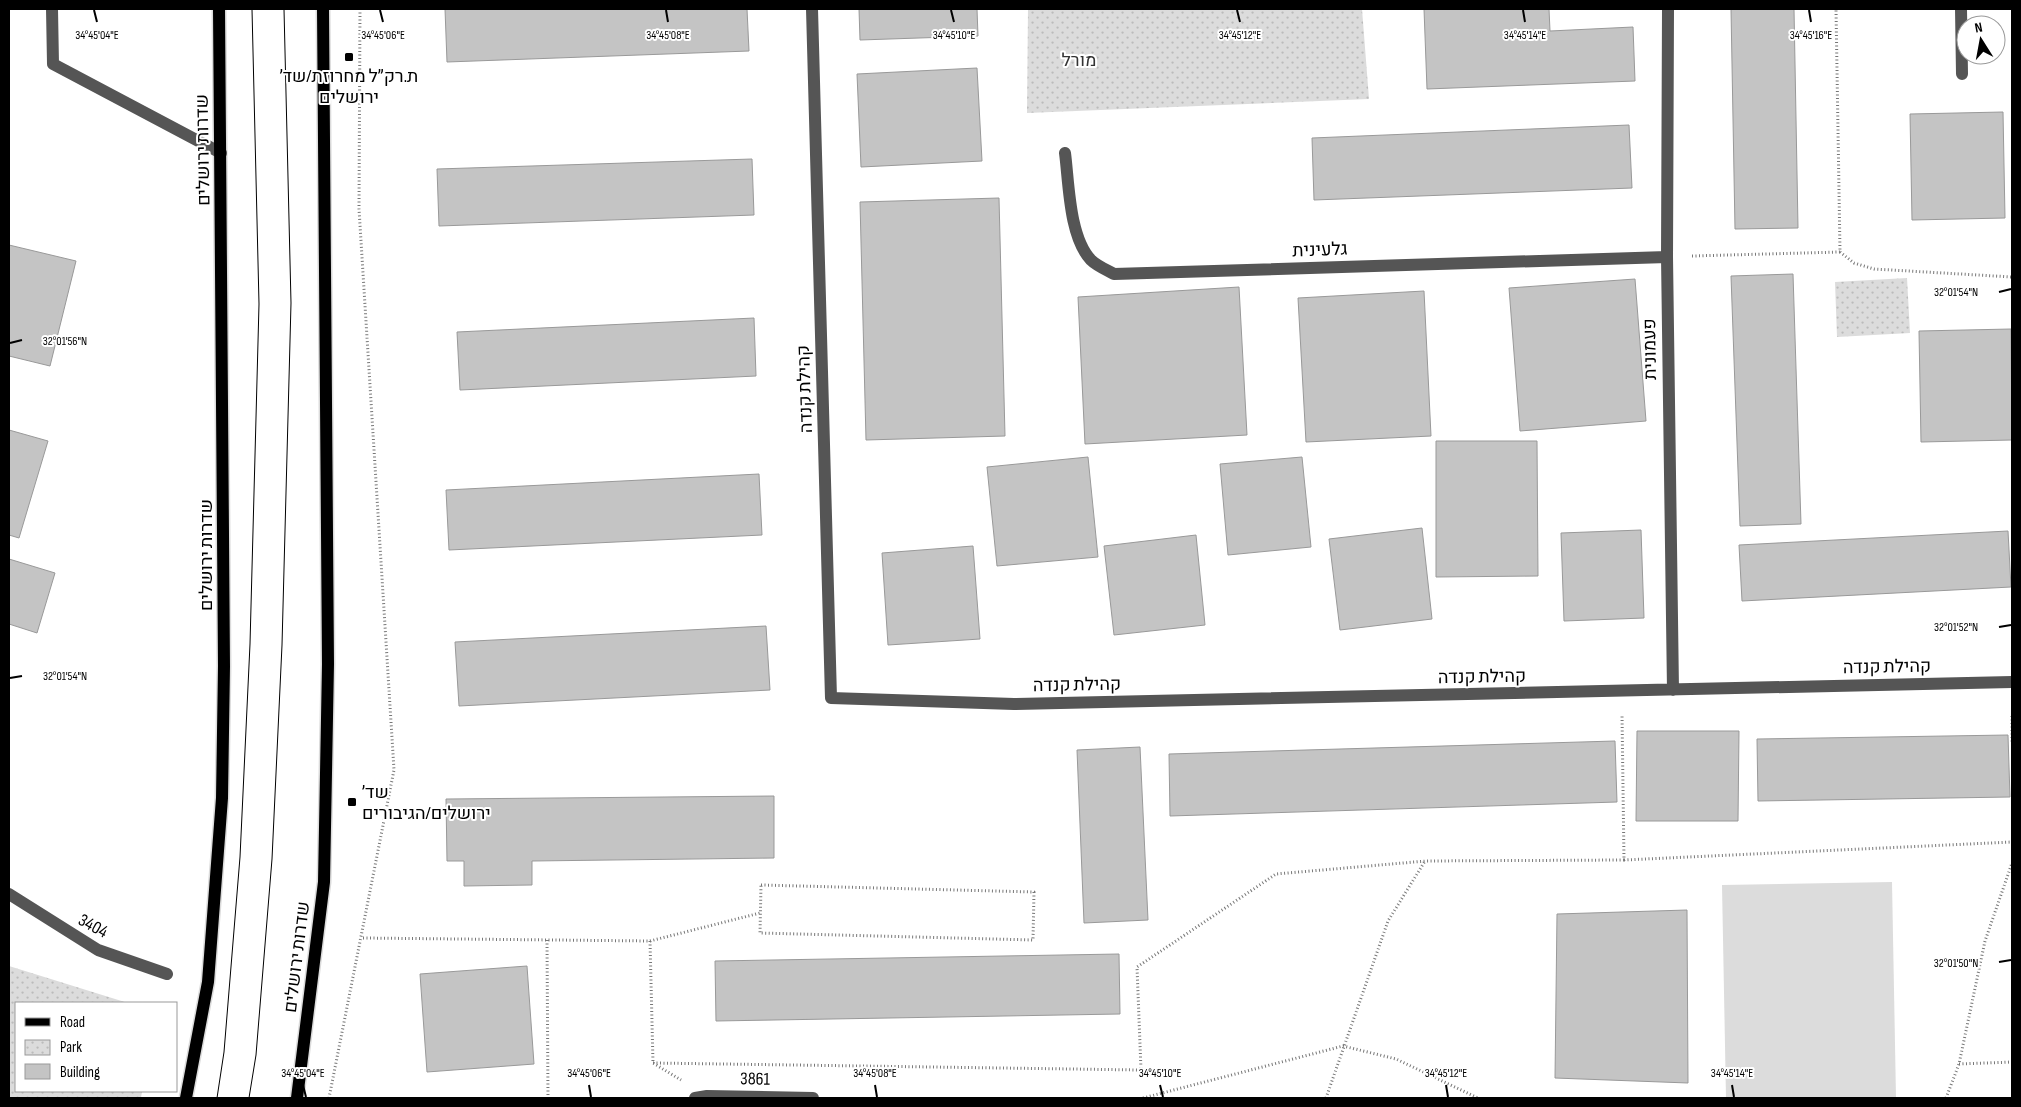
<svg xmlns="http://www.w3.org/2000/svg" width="2021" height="1107" viewBox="0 0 2021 1107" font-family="'Sofia Sans Condensed',Heebo,sans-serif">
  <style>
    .park { fill: url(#park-dots) }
    .pitch { fill: #dcdcdc }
    .building { fill: #c4c4c4; stroke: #999 }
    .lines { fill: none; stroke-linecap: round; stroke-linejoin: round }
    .major-casing { stroke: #dbdbdb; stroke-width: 15 }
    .path { stroke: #777; stroke-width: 3; stroke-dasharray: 1 2.5; stroke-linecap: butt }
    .minor { stroke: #555; stroke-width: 12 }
    .major { stroke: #000; stroke-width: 12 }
    .tram { stroke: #000; stroke-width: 1 }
    .ticks { fill: none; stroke: #000; stroke-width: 2 }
    .poi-dot { fill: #000; stroke: #fff; stroke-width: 2 }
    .labels { text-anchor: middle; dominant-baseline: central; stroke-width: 4; stroke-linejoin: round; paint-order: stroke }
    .park-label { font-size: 18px; fill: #333; stroke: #fff }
    .poi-label { font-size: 18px; fill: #000; stroke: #fff }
    .street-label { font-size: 18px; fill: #000; stroke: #fff }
    .ticks-label { font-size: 12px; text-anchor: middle; fill: #000; stroke: #fff; stroke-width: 4; stroke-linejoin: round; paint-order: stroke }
  </style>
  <defs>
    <pattern id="park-dots" width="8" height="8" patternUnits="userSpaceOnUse" patternTransform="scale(1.25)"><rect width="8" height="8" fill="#dcdcdc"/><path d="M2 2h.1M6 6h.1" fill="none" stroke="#bbb" stroke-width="1.8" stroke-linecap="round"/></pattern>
  </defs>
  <rect width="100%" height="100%" fill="#fff"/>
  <path class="park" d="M1028 9H1362L1369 99 1027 113Z
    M1907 278 1910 333 1837 337 1835 282Z
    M9 966 128 1003H16V1091H142L141 1098H9Z"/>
  <path class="pitch" d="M1892 882 1896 1098H1726L1722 885Z"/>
  <path class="building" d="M445 9H747L749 51 447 62Z
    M859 9H977L978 36 860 40Z
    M1424 9H1549L1550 31 1633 27 1635 81 1427 89Z
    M1731 9H1794L1798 228 1735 229Z
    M977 68 982 161 861 167 857 74Z
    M2003 112 2005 218 1912 220 1910 114Z
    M1629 125 1632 188 1314 200 1312 138Z
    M752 159 754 215 439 226 437 169Z
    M999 198 1005 436 866 440 860 202Z
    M9 245 76 261 50 366 9 356Z
    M1793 274 1801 524 1740 526 1731 276Z
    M1635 279 1646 421 1520 431 1509 288Z
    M1239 287 1247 435 1085 444 1078 297Z
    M1424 291 1431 436 1306 442 1298 298Z
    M754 318 756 376 460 390 457 332Z
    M2011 329 2012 440 1921 442 1919 331Z
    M9 430 48 441 19 538 9 535Z
    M1436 441H1537L1538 576 1436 577Z
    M1088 457 1098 557 997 566 987 467Z
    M1302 457 1311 547 1228 555 1220 464Z
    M759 474 762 535 449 550 446 490Z
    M1422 528 1432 619 1340 630 1329 539Z
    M1641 530 1644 618 1564 621 1561 533Z
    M2008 531 2011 587 1742 601 1739 545Z
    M1196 535 1205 625 1114 635 1104 546Z
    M973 546 980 639 888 645 882 553Z
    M9 559 55 573 37 633 9 624Z
    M766 626 770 690 459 706 455 642Z
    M1637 731H1739L1738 821H1636Z
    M2008 735 2010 797 1758 801 1757 739Z
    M1615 741 1617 802 1170 816 1169 754Z
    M1140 747 1148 920 1084 923 1077 750Z
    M774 796V858L532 861V885L464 886V861H447L446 799Z
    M1687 910 1688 1083 1555 1078 1557 914Z
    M1119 954 1120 1014 716 1021 715 961Z
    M527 966 534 1064 427 1072 420 974Z"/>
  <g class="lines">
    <defs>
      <path id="major" d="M186 1098 208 982 222 798 224 666 219 9
        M297 1098 324 882 328 664 323 9"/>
    </defs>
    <use href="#major" class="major-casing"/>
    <path class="path" d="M1840 252 1854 263 1874 269 2012 277
      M1692 256 1840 252 1836 9
      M2012 716V742
      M1624 860 2012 842
      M761 885 1034 892 1033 940 760 933Z
      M363 938 650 941 760 913
      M547 940 548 1098
      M650 941 653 1063 681 1080
      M653 1063 1141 1070 1137 967 1276 874 1426 861 1624 860 1622 714
      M1959 1064 2012 1062
      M329 1098 394 770 359 209 360 9
      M1143 1098 1343 1046 1396 1059 1478 1098
      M1326 1098 1388 921 1425 861
      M1946 1098 1959 1064 1985 941 2012 863"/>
    <path class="minor" d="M52 9 53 64 221 153
      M812 9 831 698 1014 704 2012 682
      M1668 9 1667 257 1673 690
      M1961 9 1962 74
      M1065 153C1069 183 1069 237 1091 260 1097 266 1107 270 1114 274L1667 257
      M9 894 98 950 167 974
      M695 1098 707 1096 813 1098"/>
    <use href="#major" class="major"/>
    <path class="tram" d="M217 1098 224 1052 240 857 250 644 259 304 252 9
      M249 1098 256 1055 272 859 282 645 291 303 284 9"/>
  </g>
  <path class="ticks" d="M94 10 97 22M380 10 383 22M666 10 668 22M951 10 954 22M1237 10 1240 22M1523 10 1525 22M1809 10 1811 22M1999 292 2011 289M10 343 22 340M1999 627 2011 625M10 678 22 676M1999 962 2011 960M303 1085 306 1097M589 1085 591 1097M875 1085 877 1097M1160 1085 1163 1097M1446 1085 1448 1097M1732 1085 1734 1097"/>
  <g class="poi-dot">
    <rect x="344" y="52" width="10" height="10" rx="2.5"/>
    <rect x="347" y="797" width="10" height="10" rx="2.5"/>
  </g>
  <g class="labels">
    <g class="park-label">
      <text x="1079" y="60">מורל</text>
    </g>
    <g class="poi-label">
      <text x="349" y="76">ת.רק״ל מחרוזת/שד׳<tspan x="349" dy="21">ירושלים</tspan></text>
      <text x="362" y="792" text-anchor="start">שד׳<tspan x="362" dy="21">ירושלים/הגיבורים</tspan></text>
    </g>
    <g class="street-label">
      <text transform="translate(203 150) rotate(-91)">שדרות ירושלים</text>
      <text transform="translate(1320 250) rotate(-2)">גלעינית</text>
      <text transform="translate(1650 349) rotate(-91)">פעמונית</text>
      <text transform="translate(805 389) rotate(-92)">קהילת קנדה</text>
      <text transform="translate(206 555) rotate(-90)">שדרות ירושלים</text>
      <text transform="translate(1887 667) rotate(-1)">קהילת קנדה</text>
      <text transform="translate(1482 677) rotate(-1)">קהילת קנדה</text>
      <text transform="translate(1077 685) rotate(-1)">קהילת קנדה</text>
      <text transform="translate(93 926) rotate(29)">3404</text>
      <text transform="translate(297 957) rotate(-83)">שדרות ירושלים</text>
      <text transform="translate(755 1079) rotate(1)">3861</text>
    </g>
  </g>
  <g class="ticks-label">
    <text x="97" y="39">34°45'04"E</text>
    <text x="383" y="39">34°45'06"E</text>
    <text x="668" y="39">34°45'08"E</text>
    <text x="954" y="39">34°45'10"E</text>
    <text x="1240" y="39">34°45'12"E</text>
    <text x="1525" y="39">34°45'14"E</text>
    <text x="1811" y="39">34°45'16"E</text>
    <text x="1956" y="296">32°01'54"N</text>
    <text x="65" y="345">32°01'56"N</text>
    <text x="1956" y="631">32°01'52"N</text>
    <text x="65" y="680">32°01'54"N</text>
    <text x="1956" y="967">32°01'50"N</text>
    <text x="303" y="1077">34°45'04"E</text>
    <text x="589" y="1077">34°45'06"E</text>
    <text x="875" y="1077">34°45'08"E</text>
    <text x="1160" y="1077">34°45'10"E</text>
    <text x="1446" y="1077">34°45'12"E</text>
    <text x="1732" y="1077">34°45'14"E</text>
  </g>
  <rect width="2021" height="1107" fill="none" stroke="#000000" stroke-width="20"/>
  <rect x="15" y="1002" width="162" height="90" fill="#ffffff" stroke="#999999"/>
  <rect x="25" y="1018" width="25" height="8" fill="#000000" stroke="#999999"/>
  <text x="60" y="1027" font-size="15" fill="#000000">Road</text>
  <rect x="25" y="1040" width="25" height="15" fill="url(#park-dots)" stroke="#999999"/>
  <text x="60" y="1052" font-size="15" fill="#000000">Park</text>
  <rect x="25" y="1064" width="25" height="15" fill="#c4c4c4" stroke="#999999"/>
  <text x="60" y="1077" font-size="15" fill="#000000">Building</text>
  <g transform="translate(1981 40) rotate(349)"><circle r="24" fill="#ffffff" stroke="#999999"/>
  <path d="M0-4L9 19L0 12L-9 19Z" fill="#000000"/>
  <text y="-8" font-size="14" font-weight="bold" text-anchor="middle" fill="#000000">N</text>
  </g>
</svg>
